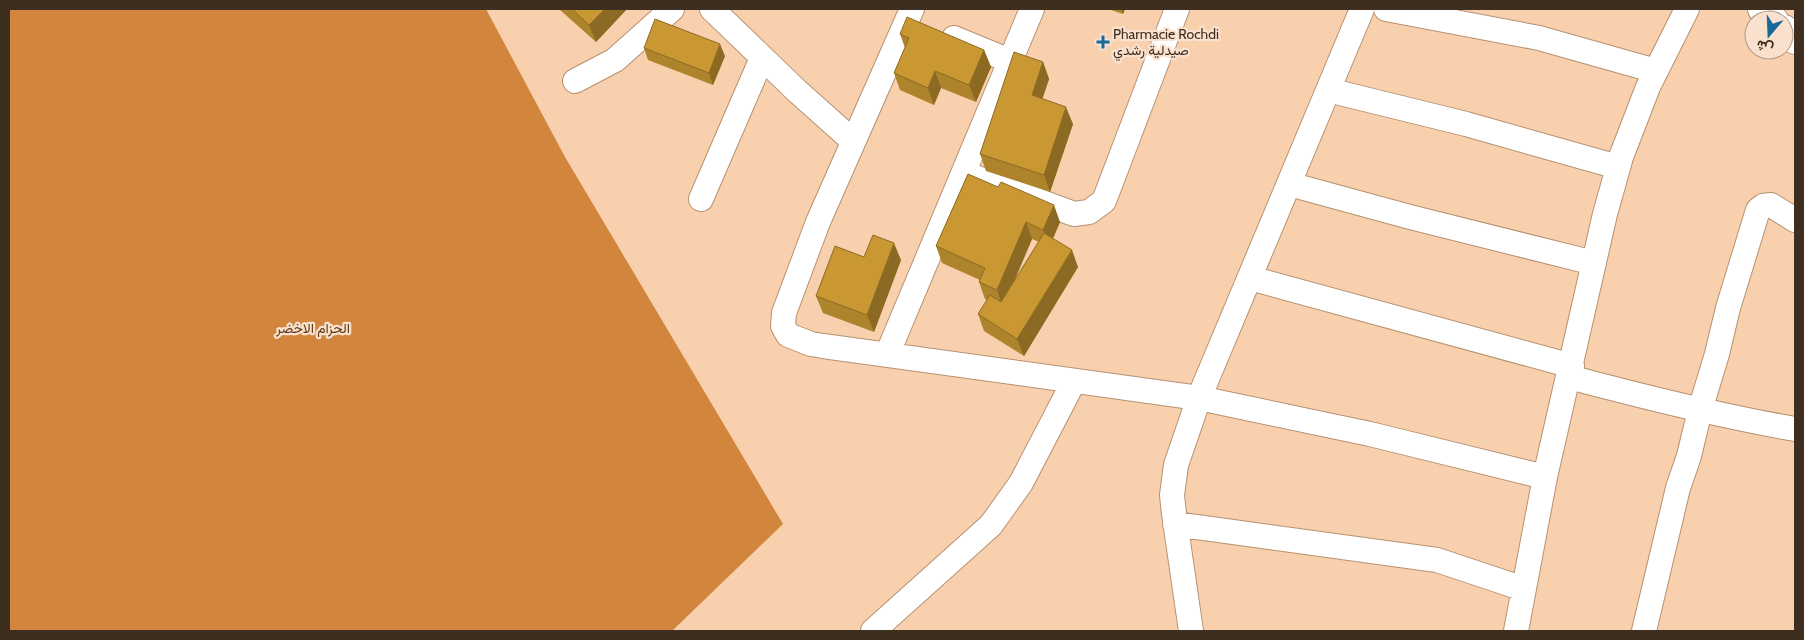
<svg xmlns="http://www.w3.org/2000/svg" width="1804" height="640" viewBox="0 0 1804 640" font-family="Cabin,Vazirmatn,sans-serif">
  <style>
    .forest { fill: #d1853d }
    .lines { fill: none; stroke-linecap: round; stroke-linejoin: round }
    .minor-casing { stroke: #b79170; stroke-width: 26 }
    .tertiary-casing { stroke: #b79170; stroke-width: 30 }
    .minor { stroke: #fff; stroke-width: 24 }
    .tertiary { stroke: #fff; stroke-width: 28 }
    .wall { fill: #ad832c; fill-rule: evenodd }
    .shaded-wall { fill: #8d6a24 }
    .building { fill: #c99833; stroke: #8d6a24 }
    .poi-dot { fill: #17699b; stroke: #fae1cd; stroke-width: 2 }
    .labels { text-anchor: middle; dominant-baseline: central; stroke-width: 4.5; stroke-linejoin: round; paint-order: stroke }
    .poi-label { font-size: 14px; fill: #3e2e20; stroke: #fae1cd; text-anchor: start }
    .park-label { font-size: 14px; fill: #603912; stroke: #fae1cd }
  </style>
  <rect width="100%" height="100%" fill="#f9d0ae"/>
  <path class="forest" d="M9 9H486L565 157 783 524 672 631H9Z"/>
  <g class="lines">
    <defs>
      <path id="minor" d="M712 9 797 91 853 141
        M912 9 818 222 784 313 783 326 788 335 811 344 823 346 1199 398 1370 434 1545 477
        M1386 9 1539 38 1656 71
        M954 38 1010 61
        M575 81 615 60 672 9
        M1328 90 1466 124 1618 167
        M964 173 1074 214 1089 212 1104 201 1177 9
        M1289 184 1410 217 1594 263
        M701 199 762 58
        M1250 278 1572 366
        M887 355 1032 9
        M1569 377C1644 397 1719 416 1795 429
        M1175 524 1437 560 1524 589
        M873 631 991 525 1021 483 1074 381
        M1191 631 1174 514 1172 495 1176 465 1199 398 1362 9
        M1516 631 1545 477 1605 214 1621 157 1648 87 1687 9
        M1644 631 1678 488 1689 456 1700 410 1717 354 1728 308 1758 210 1763 206 1771 205 1795 220"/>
      <path id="tertiary" d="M1762 9 1774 20
        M1784 29 1795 40"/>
    </defs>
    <use href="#minor" class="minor-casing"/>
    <use href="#tertiary" class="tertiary-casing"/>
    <use href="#minor" class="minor"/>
    <use href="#tertiary" class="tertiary"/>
  </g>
  <path class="wall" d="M559 9H627L596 42Z
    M1108 9H1125L1123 14Z
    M900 34 984 50 991 67 976 102 941 88 934 105 900 90 894 73 905 48Z
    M644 48 725 56 713 85 648 60Z
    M1043 62 1049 79 1042 99 1073 124 1050 192 986 171 980 154Z
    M968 174 1060 222 1053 239 1078 267 1024 356 984 331 978 314 987 300 985 299 979 282 980 280 942 263 936 246ZM1032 239 1039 242 1014 282Z
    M864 257 901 260 874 332 823 313 816 296Z"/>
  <path class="shaded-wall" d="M605 9H627L596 42 589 25Z
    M1121 9H1125L1123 14Z
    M720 44 725 56 713 85 709 73Z
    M984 50 991 67 976 102 969 85Z
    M1043 62 1049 79 1038 112 1032 95Z
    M935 71 941 88 934 105 928 88Z
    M1066 107 1073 124 1050 192 1044 175Z
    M1054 205 1060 222 1049 247 1043 230Z
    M1026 222 1032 239 1003 307 997 290Z
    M894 243 901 260 874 332 867 315Z
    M1072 250 1078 267 1024 356 1017 339Z"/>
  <path class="building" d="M572 9H605L589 25Z
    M907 17 984 50 969 85 935 71 928 88 894 73 909 38 900 34Z
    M655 19 720 44 709 73 644 48Z
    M1014 52 1043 62 1032 95 1066 107 1044 175 980 154Z
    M968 174 998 187 1001 182 1054 205 1043 230 1026 222 997 290 979 282 985 268 936 246Z
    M1044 233 1072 250 1017 339 978 314 990 295 1001 302Z
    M873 235 894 243 867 315 816 296 835 246 864 257Z"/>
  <path class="poi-dot" d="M1100.5 34.5h5v5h5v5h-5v5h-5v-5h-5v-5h5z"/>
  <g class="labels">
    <g class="poi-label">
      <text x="1113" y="34">Pharmacie Rochdi<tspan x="1113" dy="16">صيدلية رشدي</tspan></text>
    </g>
    <g class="park-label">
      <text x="313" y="328">الحزام الاخضر</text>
    </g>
  </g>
  <rect width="1804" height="640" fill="none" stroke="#3e2e20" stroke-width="20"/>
  <g transform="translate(1769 35) rotate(199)"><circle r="24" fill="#fae1cd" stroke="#af9988"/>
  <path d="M0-4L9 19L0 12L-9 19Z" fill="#17699b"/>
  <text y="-8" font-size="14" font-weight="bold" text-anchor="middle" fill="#3e2e20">ش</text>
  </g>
</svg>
